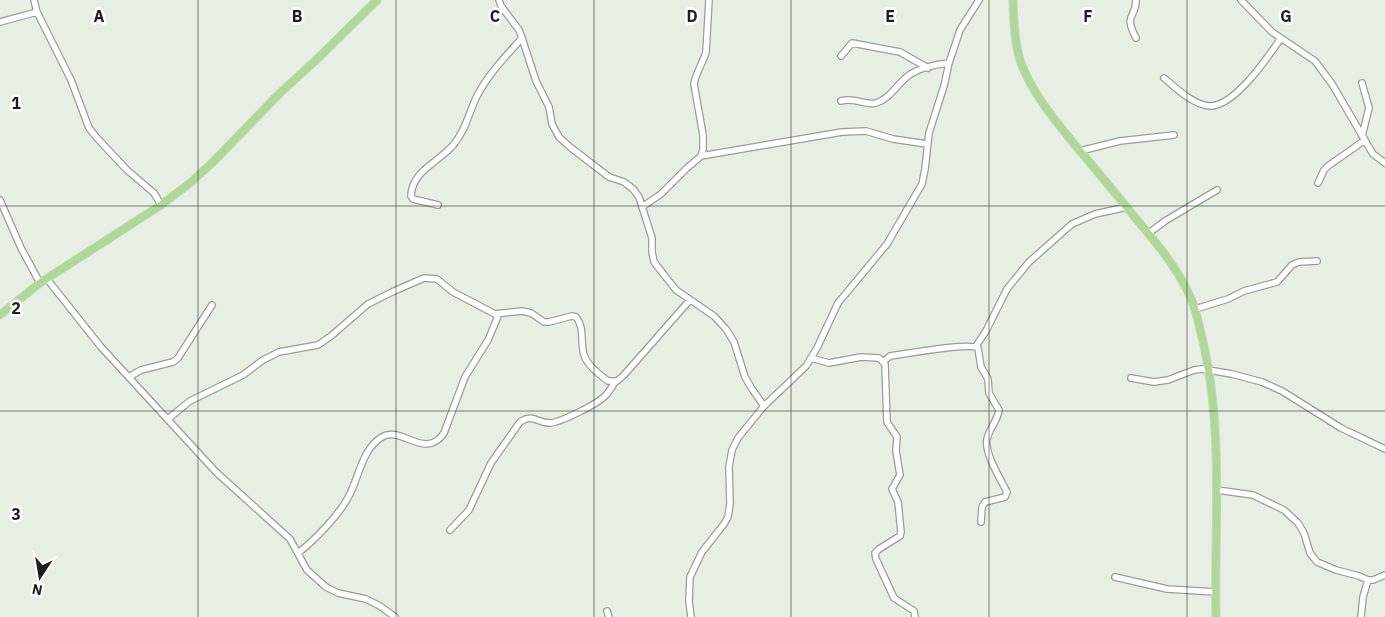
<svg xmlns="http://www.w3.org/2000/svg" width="1385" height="617" viewBox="0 0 1385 617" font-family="'IBM Plex Sans',sans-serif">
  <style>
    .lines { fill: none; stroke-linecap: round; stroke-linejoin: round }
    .minor-casing { stroke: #989f95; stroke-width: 8 }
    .major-casing { stroke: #cdcecd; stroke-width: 9 }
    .minor { stroke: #fff; stroke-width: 5.5 }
    .major { stroke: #abda90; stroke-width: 7 }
    .grid { fill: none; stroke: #1d201c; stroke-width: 1; stroke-opacity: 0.55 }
    .grid-label { font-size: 16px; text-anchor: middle; font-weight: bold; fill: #1d201c; stroke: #fff; stroke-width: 5; stroke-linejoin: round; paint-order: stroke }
  </style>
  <rect width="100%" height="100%" fill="#e7eee3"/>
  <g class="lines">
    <defs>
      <path id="minor" d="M34 0 37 12 71 80 89 128 97 138 127 170 154 193 161 205
        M499 0 501 6 519 30 522 38 536 81 549 107 552 124 559 137 570 147 609 177 624 182 633 189 639 197 652 238V252L654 262 676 290 714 316 726 329 734 342 745 377 752 389 764 406
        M1241 0 1272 32 1315 61 1332 84 1373 154 1385 163
        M0 22 37 12
        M1136 38C1123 13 1136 19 1136 0
        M841 56 852 43 900 52 928 68
        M1164 78C1176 88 1193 105 1210 106 1235 106 1268 57 1281 38
        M841 101C857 97 864 106 876 103 890 99 897 84 908 76 918 68 937 64 949 63
        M1362 136 1369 108 1362 83
        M1080 151 1120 141 1174 135
        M701 156 842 132 866 131 893 139 927 144
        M1318 183 1324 170 1328 166 1365 140
        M0 200 21 248 40 283
        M438 205 413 199 411 196C412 170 440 162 454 144 466 130 469 112 477 96 489 73 506 56 522 38
        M642 207 661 194 686 169 701 156 703 150V135L694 84C696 72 703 63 706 52L709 0
        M1149 233 1165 221 1217 190
        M47 279 101 347 216 472 290 539 307 570 326 587 338 593 366 599 380 606 395 617
        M1195 309 1228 299 1244 291 1277 282 1292 265 1299 262 1317 261
        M976 346 986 331 1007 289 1029 262 1072 224 1095 214 1127 207
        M811 358 829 363 861 357 879 358 885 364 887 422 897 437 896 451 900 475 892 489 898 502 901 532 900 536 879 549 875 553 876 559 894 598 914 611 915 617
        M884 361 890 356C905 354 970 342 978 348L981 367 988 379 989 393 999 410C998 420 989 429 987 439 984 453 1001 480 1007 492L1005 497 985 502 982 507 981 522
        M129 377 141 370 173 362 178 358 212 305
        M1131 378 1154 382 1168 380 1194 370 1202 369 1232 374 1262 382 1282 391 1341 428 1385 449
        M168 419 190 401 243 375 263 360 279 352 318 345 331 336 368 304 392 292 424 278 437 279 453 292 495 314 522 311 531 313 544 322H549L572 316 576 317C585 328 580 342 584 355 588 366 599 374 608 381H617L624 375 689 301
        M1217 490 1253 495 1284 510 1298 523 1304 533 1310 553 1317 562 1336 570 1359 576 1368 580H1373L1385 575
        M450 530 469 510 491 463 520 422C534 413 536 423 550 423 561 422 598 404 606 395 610 391 612 386 615 382
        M298 553C315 540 339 515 349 496 359 477 362 449 382 437 401 425 425 461 444 433L465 377 488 340 499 314
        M1115 577 1167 589 1216 592
        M607 611 609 617
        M691 617 689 601 690 577 702 552 724 524 728 517 730 504 729 467 732 450 738 438 764 406 806 366 817 348 838 303 887 244 922 184 925 169 929 133 944 86 949 63 960 30 979 0
        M1361 617 1363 597 1368 580"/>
      <path id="major" d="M1013 0C1014 21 1014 40 1020 60 1031 92 1054 119 1075 145 1095 168 1114 192 1133 215 1153 239 1174 263 1188 292 1196 307 1199 325 1203 342 1224 432 1214 526 1216 617
        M0 315 40 283 161 205 190 183 214 161 280 93 315 61 377 0"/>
    </defs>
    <use href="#minor" class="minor-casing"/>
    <use href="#major" class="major-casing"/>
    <use href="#minor" class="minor"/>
    <use href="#major" class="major"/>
  </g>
  <path class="grid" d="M198 0V617M396 0V617M594 0V617M791 0V617M989 0V617M1187 0V617M0 206H1385M0 411H1385"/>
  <g class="grid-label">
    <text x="99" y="22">A</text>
    <text x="297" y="22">B</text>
    <text x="495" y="22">C</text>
    <text x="692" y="22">D</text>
    <text x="890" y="22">E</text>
    <text x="1088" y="22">F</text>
    <text x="1286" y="22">G</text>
    <text x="16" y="109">1</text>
    <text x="16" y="314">2</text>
    <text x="16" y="520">3</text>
  </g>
  <g transform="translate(40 577) rotate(192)" stroke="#ffffff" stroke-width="4" paint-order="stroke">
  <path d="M0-4L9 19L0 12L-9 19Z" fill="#1d201c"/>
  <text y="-8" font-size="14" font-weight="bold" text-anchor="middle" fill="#1d201c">N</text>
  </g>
</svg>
